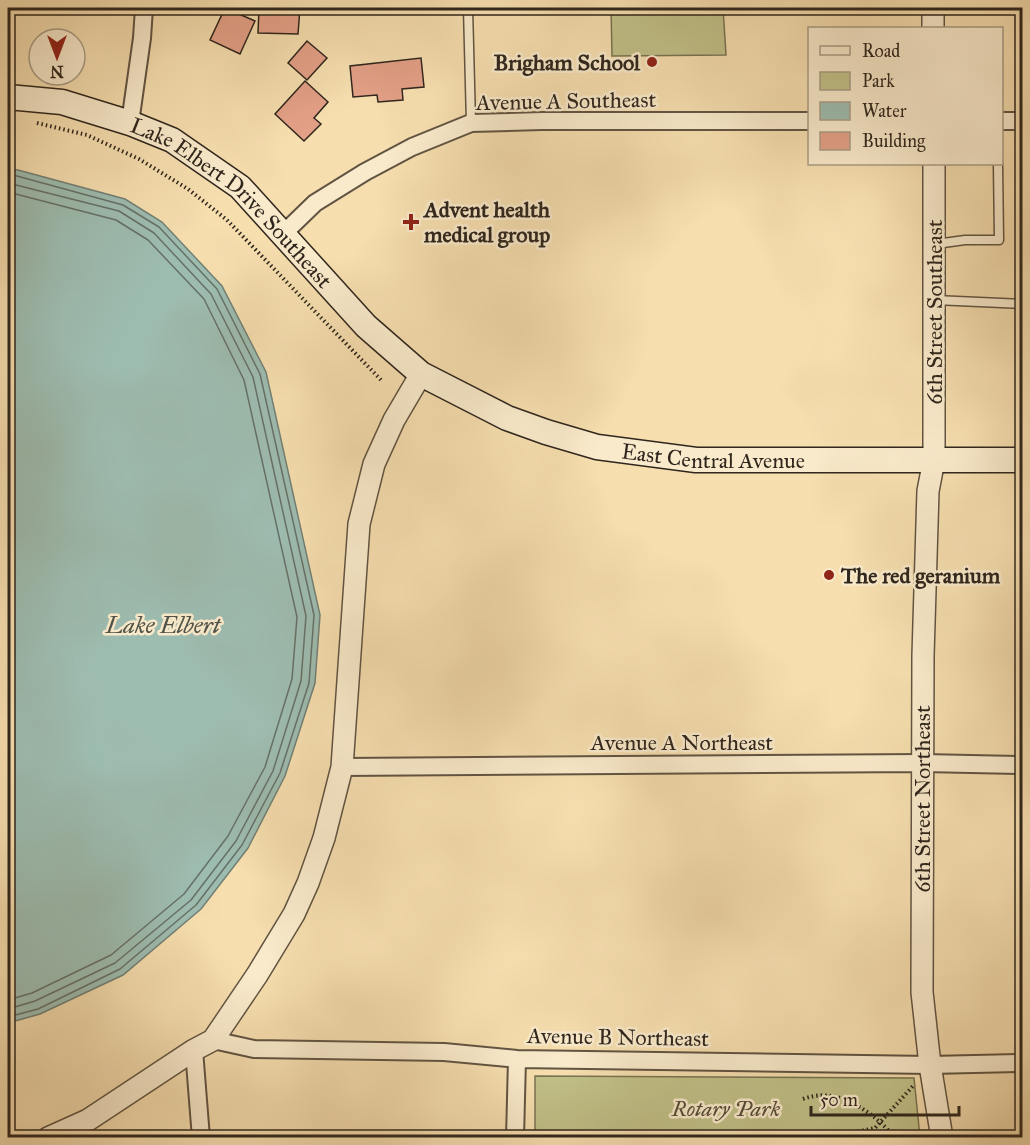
<svg xmlns="http://www.w3.org/2000/svg" width="1030" height="1145" viewBox="0 0 1030 1145" font-family="'IM FELL Great Primer',serif">
  <style>
    .green { fill: #c1c088; stroke: #787352; stroke-width: 1.5 }
    .water { fill: #9dbcb0; stroke: #718075; stroke-width: 1.5 }
    .lines { fill: none; stroke-linecap: round; stroke-linejoin: round }
    .shore { stroke: #667166; stroke-width: 1.5 }
    .building { fill: #e3a087; stroke: #2f261d; stroke-width: 1.5 }
    .service-casing { stroke: #615442; stroke-width: 11 }
    .minor-casing { stroke: #615442; stroke-width: 20 }
    .tertiary-casing { stroke: #615442; stroke-width: 24 }
    .secondary-casing { stroke: #2f261d; stroke-width: 27 }
    .path { stroke: #2f261d; stroke-width: 4; stroke-dasharray: 1.5 3; stroke-linecap: butt }
    .service { stroke: #f9eacb; stroke-width: 8 }
    .minor { stroke: #f9eacb; stroke-width: 16 }
    .tertiary { stroke: #f9eacb; stroke-width: 21 }
    .secondary { stroke: #f9eacb; stroke-width: 24 }
    .poi-dot { fill: #8f2418; stroke: #f9eacb; stroke-width: 2 }
    .labels { text-anchor: middle; dominant-baseline: central; stroke-width: 5; stroke-linejoin: round; paint-order: stroke }
    .poi-label { font-size: 22px; font-weight: bold; fill: #2f261d; stroke: #f9eacb; text-anchor: start }
    .street-label { font-size: 22px; fill: #2f261d; stroke: #f9eacb }
    .park-label { font-size: 22px; font-style: italic; fill: #544c38; stroke: #f9eacb }
    .water-label { font-size: 24px; font-style: italic; fill: #505349; stroke: #f9eacb }
  </style>
  <rect width="100%" height="100%" fill="#f6deaf"/>
  <filter id="stains"><feTurbulence type="fractalNoise" baseFrequency=".00333" numOctaves="4"/><feColorMatrix values="0 0 0 0 .2 0 0 0 0 .09 0 0 0 0 .02 0 0 0 .5 -.17"/></filter>
  <radialGradient id="worn" r=".72"><stop offset=".6" stop-color="#630" stop-opacity="0"/><stop offset="1" stop-color="#630" stop-opacity=".3"/></radialGradient>
  <path class="green" d="M611 8H723L726 55 612 56Z
    M535 1076 914 1078 920 1137H535Z"/>
  <path class="water" d="M8 169 18 170 125 199 162 222 222 286 266 372 320 615 315 683 285 776 248 848 201 909 123 975 40 1014 8 1023Z"/>
  <g class="lines">
    <path class="shore" d="M8 175 17 176 123 205 159 227 217 289 260 374 314 615 309 683 280 773 242 845 196 905 120 969 38 1009 8 1017
      M8 183 119 211 154 233 211 294 253 377 306 616 301 681 273 771 236 841 191 900 115 963 35 1001 8 1009
      M8 192 116 220 148 240 204 299 244 380 297 617 292 679 265 767 228 836 184 894 111 955 32 993 8 1000"/>
  </g>
  <path class="building" d="M225 8 255 21 240 54 210 40Z
    M259 8H300L298 34 258 33Z
    M307 41 327 58 307 80 288 63Z
    M421 58 424 87 402 89 403 100 378 102 377 95 353 97 350 66Z
    M305 81 328 102 314 118 321 124 304 141 275 114Z"/>
  <g class="lines">
    <defs>
      <path id="service" d="M468 8 471 123
        M936 244 965 240H999L998 164
        M935 300 1022 304"/>
      <path id="minor" d="M1002 121H1022
        M130 123 142 38 144 8
        M283 234 315 203 365 172 412 147 471 123 542 121H810
        M342 767 923 763 1022 765
        M213 1040 254 1049 444 1052 517 1059 930 1065 1022 1063
        M194 1050 201 1138
        M515 1138 517 1059"/>
      <path id="tertiary" d="M933 8V28
        M934 164V460L928 491 923 656 922 992 930 1065 942 1138
        M48 1138 88 1120 194 1050 213 1040 257 975 294 914 308 883 324 838 342 767 359 524 374 464 394 420 421 374"/>
      <g id="secondary">
        <path id="s1" d="M8 97 62 102 130 123 172 140 240 187 366 326 421 374 507 418 546 432 597 447 696 460H1022"/>
      </g>
    </defs>
    <use href="#service" class="service-casing"/>
    <use href="#minor" class="minor-casing"/>
    <use href="#tertiary" class="tertiary-casing"/>
    <use href="#secondary" class="secondary-casing"/>
    <path class="path" d="M37 123 87 135 139 159 188 189 227 220 382 381
      M803 1099C830 1089 853 1101 874 1117 881 1123 889 1129 893 1138
      M847 1138 851 1133 875 1128 913 1086"/>
    <use href="#service" class="service"/>
    <use href="#minor" class="minor"/>
    <use href="#tertiary" class="tertiary"/>
    <use href="#secondary" class="secondary"/>
  </g>
  <g class="poi-dot">
    <circle cx="652" cy="62" r="6"/>
    <path d="M408 213h6v6h6v6h-6v6h-6v-6h-6v-6h6z"/>
    <circle cx="829" cy="575" r="6"/>
  </g>
  <g class="labels">
    <g class="poi-label">
      <text x="640" y="62" text-anchor="end">Brigham School</text>
      <text x="424" y="209">Advent health<tspan x="424" dy="25">medical group</tspan></text>
      <text x="841" y="575">The red geranium</text>
    </g>
    <g class="street-label">
      <text transform="translate(566 101) rotate(-1)">Avenue A Southeast</text>
      <text stroke="none"><textPath href="#s1" startOffset="256">Lake Elbert Drive Southeast</textPath></text>
      <text transform="translate(934 312) rotate(-90)">6th Street Southeast</text>
      <text stroke="none"><textPath href="#s1" startOffset="822">East Central Avenue</textPath></text>
      <text x="682" y="742">Avenue A Northeast</text>
      <text transform="translate(922 799) rotate(-90)">6th Street Northeast</text>
      <text transform="translate(618 1037) rotate(1)">Avenue B Northeast</text>
    </g>
    <g class="park-label">
      <text x="726" y="1108">Rotary Park</text>
    </g>
    <g class="water-label">
      <text x="163" y="625">Lake Elbert</text>
    </g>
  </g>
  <rect width="1030" height="1145" fill="none" stroke="#f6deaf" stroke-width="30"/>
  <rect x="9" y="9" width="1012" height="1127" fill="none" stroke="#2f261d" stroke-width="3"/>
  <rect x="15" y="15" width="1000" height="1115" fill="none" stroke="#2f261d" stroke-width="1.5"/>
  <rect x="808" y="27" width="195" height="138" fill="#f9eacb" stroke="#a89c85" stroke-width="1.5"/>
  <rect x="820" y="46" width="30" height="9" fill="#f9eacb" stroke="#a89c85" stroke-width="1.5"/>
  <text x="862" y="57" font-size="18" fill="#2f261d">Road</text>
  <rect x="820" y="72" width="30" height="18" fill="#c1c088" stroke="#a89c85" stroke-width="1.5"/>
  <text x="862" y="87" font-size="18" fill="#2f261d">Park</text>
  <rect x="820" y="102" width="30" height="18" fill="#9dbcb0" stroke="#a89c85" stroke-width="1.5"/>
  <text x="862" y="117" font-size="18" fill="#2f261d">Water</text>
  <rect x="820" y="132" width="30" height="18" fill="#e3a087" stroke="#a89c85" stroke-width="1.5"/>
  <text x="862" y="147" font-size="18" fill="#2f261d">Building</text>
  <g transform="translate(57 57) rotate(180)"><circle r="28" fill="#f9eacb" stroke="#a89c85" stroke-width="1.5"/>
  <path d="M0-4.5L10 22L0 15L-10 22Z" fill="#8f2418"/>
  <text y="-9" font-size="16" font-weight="bold" text-anchor="middle" fill="#2f261d">N</text>
  </g>
  <path d="M811 1106v9h148v-9" fill="none" stroke="#2f261d" stroke-width="3"/>
  <text x="820" y="1106" font-size="18" fill="#2f261d" stroke="#f9eacb" stroke-width="4.5" paint-order="stroke">50 m</text>
  <rect width="100%" height="100%" filter="url(#stains)"/>
  <rect width="100%" height="100%" fill="url(#worn)"/>
</svg>
